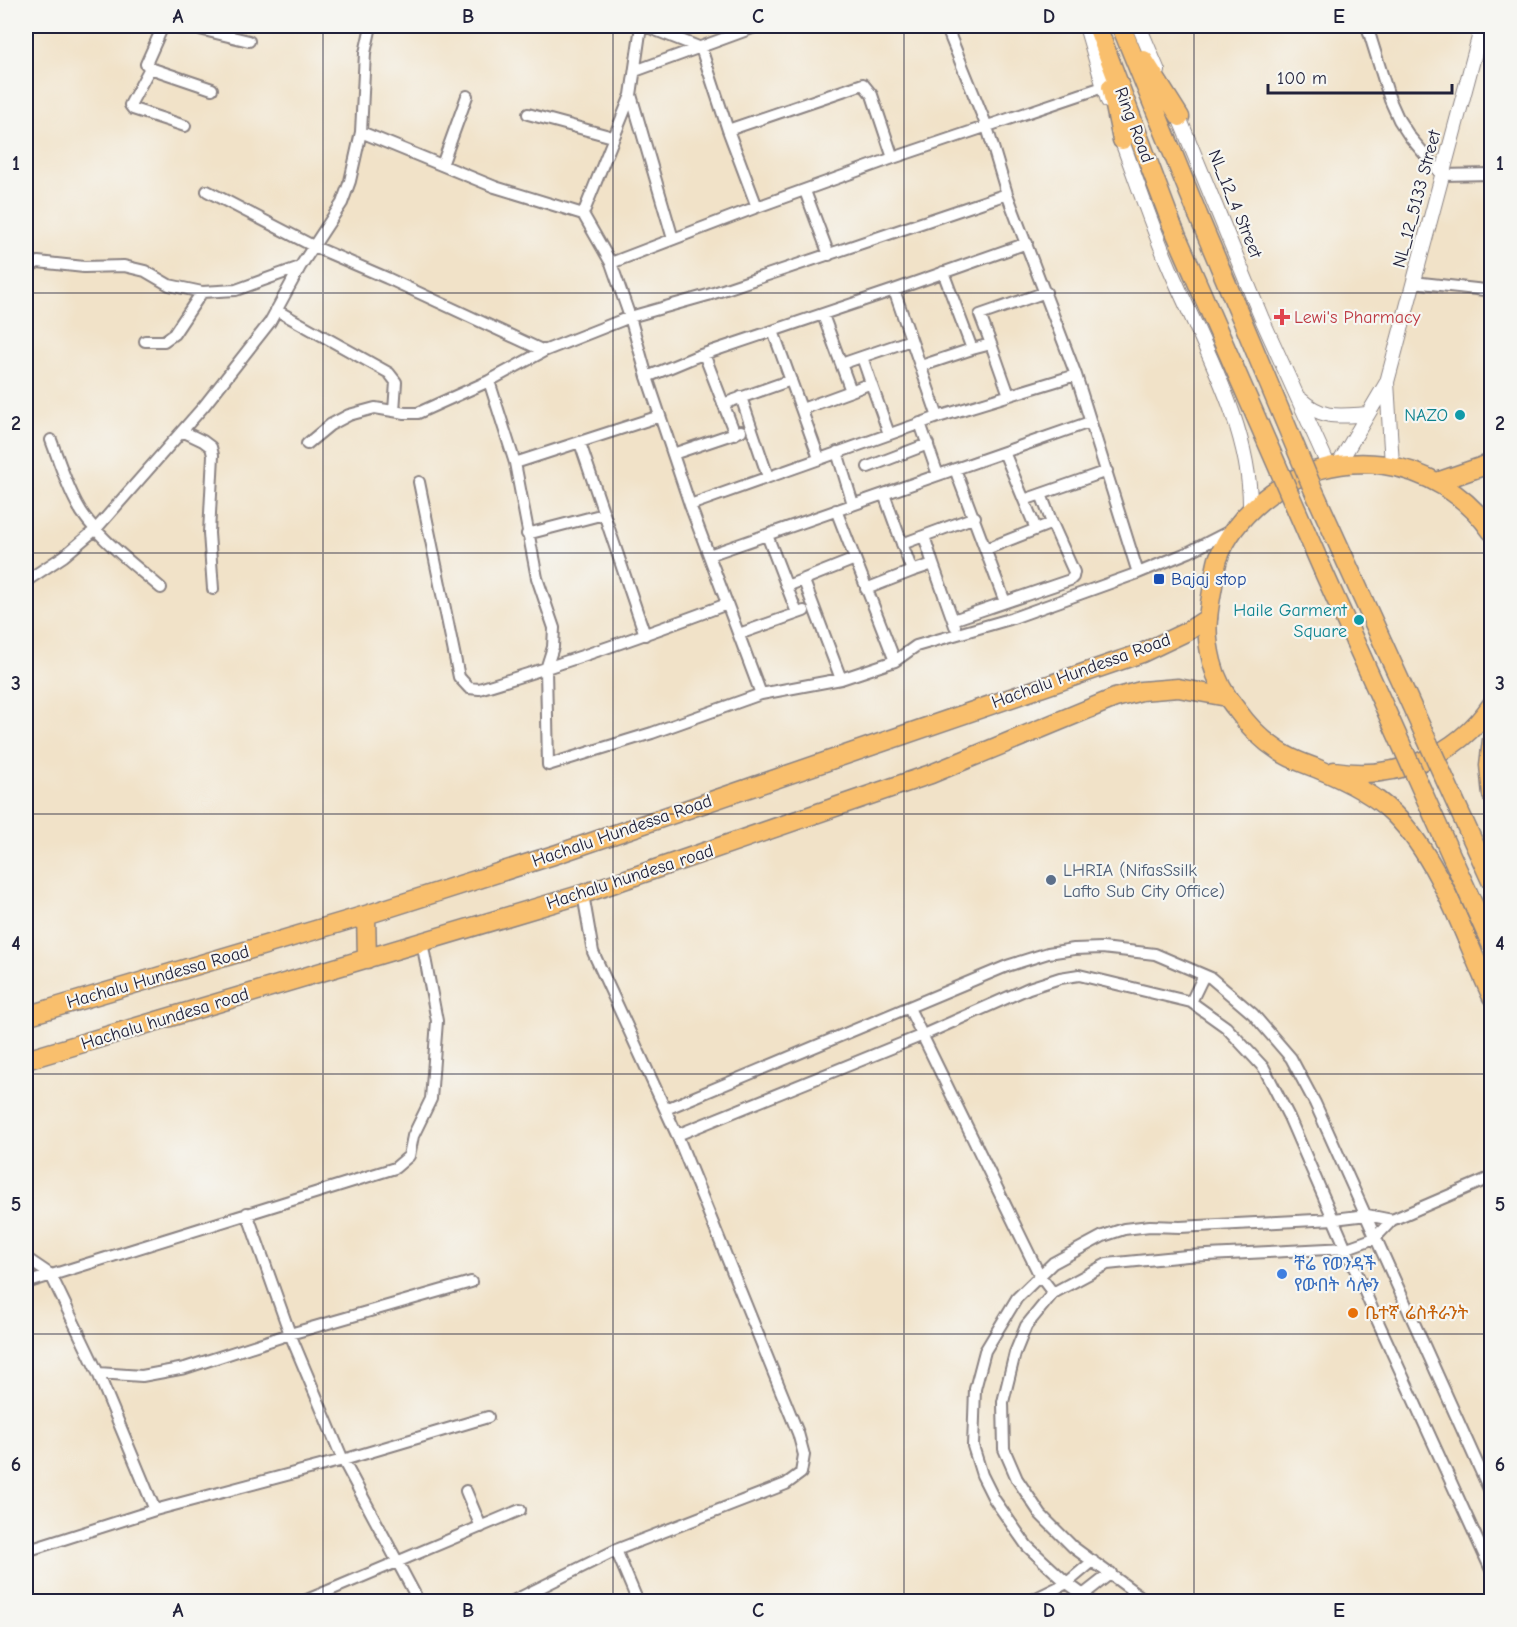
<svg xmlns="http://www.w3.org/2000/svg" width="1517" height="1627" viewBox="0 0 1517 1627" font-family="'Comic Neue','Noto Sans Ethiopic',sans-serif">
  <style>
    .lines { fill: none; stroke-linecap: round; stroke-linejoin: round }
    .minor-casing { stroke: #8a8282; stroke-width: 14 }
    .tertiary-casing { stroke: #8a8282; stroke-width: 16 }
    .primary-casing { stroke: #8a8282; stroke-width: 21 }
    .trunk-casing { stroke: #8a8282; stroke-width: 21 }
    .minor { stroke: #fff; stroke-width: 10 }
    .tertiary { stroke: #fff; stroke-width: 14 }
    .primary { stroke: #f9bf6d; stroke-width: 18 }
    .trunk { stroke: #f9bf6d; stroke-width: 18 }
    .trunk-bridge-casing { stroke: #8a8282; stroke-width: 21; stroke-linecap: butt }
    .trunk-bridge { stroke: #f9bf6d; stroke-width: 18 }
    .grid { fill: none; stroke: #22223b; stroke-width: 1.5; stroke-opacity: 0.55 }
    .health-dot { fill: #e0444e; stroke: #f6f6f2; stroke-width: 2 }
    .culture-dot { fill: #0f9aa8; stroke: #f6f6f2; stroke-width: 2 }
    .transit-dot { fill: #1a4fb4; stroke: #f6f6f2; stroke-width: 2 }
    .service-dot { fill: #5c6f8a; stroke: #f6f6f2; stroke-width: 2 }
    .shop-dot { fill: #3f7fe0; stroke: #f6f6f2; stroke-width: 2 }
    .food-dot { fill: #e8710a; stroke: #f6f6f2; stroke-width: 2 }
    .labels { text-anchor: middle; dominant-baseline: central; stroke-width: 4.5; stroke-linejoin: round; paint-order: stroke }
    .street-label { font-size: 18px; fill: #22223b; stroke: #f6f6f2 }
    .health-label { font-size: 18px; fill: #be3a42; stroke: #f6f6f2; text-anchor: start }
    .culture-label { font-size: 18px; fill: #0d838f; stroke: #f6f6f2; text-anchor: end }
    .transit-label { font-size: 18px; fill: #164399; stroke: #f6f6f2; text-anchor: start }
    .service-label { font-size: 18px; fill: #4e5e75; stroke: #f6f6f2; text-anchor: start }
    .shop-label { font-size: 18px; fill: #366cbe; stroke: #f6f6f2; text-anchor: start }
    .food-label { font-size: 18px; fill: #c56008; stroke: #f6f6f2; text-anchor: start }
    .neatline { fill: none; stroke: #22223b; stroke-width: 2 }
    .grid-label { font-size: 20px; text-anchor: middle; font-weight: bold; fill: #22223b }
  </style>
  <rect width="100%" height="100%" fill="#f6f6f2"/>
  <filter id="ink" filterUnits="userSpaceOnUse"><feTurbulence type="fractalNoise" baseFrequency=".0167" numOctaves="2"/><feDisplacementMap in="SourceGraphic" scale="12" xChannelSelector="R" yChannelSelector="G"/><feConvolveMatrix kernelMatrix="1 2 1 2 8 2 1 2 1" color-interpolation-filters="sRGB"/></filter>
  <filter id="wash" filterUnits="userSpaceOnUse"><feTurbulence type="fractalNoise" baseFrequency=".008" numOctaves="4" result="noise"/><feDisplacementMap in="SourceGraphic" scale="24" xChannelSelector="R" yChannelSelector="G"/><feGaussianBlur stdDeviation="1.35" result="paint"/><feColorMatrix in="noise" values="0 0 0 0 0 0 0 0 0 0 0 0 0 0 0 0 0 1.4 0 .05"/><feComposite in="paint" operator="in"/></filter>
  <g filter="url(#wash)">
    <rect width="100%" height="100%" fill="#f1e2c8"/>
  </g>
  <g filter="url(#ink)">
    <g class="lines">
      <defs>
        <path id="minor" d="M163 26 146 64 150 68 212 89
          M187 26 249 41
          M645 26 701 48 728 130 863 84 872 95 893 158
          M946 26 987 127 1007 194 1076 375 1138 573
          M1367 26 1390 100 1399 120 1410 137 1442 175 1492 174
          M150 68 130 105 133 109 185 126
          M635 71 758 26
          M631 95 673 239
          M528 114 613 137
          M728 130 757 207
          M361 132 495 187 583 214
          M442 165 467 96
          M207 191 315 247 387 278 544 351
          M805 191 829 255
          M611 263 583 214 631 95 641 26
          M943 272 972 349 991 344 1009 395
          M26 274 30 266 38 262 84 267 124 266 145 271 169 285 202 292 236 290 300 267
          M1413 282 1485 290
          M894 290 938 417
          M276 310 389 373 396 382 394 411
          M823 315 851 391 871 383 889 434
          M773 331 819 458
          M145 341H164L174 334 202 292
          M991 344 980 315 1046 292
          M704 354 735 434
          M862 357 871 383
          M841 364 911 340
          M921 366 972 349
          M647 377 695 357 894 290 1027 243
          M489 381 515 463 537 578 554 628 553 647 546 669 548 765 652 733 761 694 841 679 895 661 916 646 1010 619 1138 573 1189 552 1230 531
          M741 397 768 477
          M723 404 791 380
          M802 409 851 391
          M920 423 938 475
          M182 431 203 441 211 447 213 455 209 533 213 589
          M51 440C59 461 66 484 77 504 92 534 136 566 161 588
          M580 443 645 635
          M307 444 330 425 349 415 375 408 405 413H418L489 381 544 351 630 317 708 295 1007 194
          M837 452 853 504
          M1004 452 1036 529
          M673 454 741 431
          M515 463 660 416
          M868 467 928 444
          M955 469 1005 602
          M419 482 459 677 469 688 479 689C563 664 645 635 727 604
          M884 494 912 571 933 564 955 626
          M1041 494 1052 523
          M1024 500 1107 471
          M690 505 938 417 1076 375
          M836 510 895 661
          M527 534 604 514
          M767 535 797 613
          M924 536 933 564
          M902 544 975 517
          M709 555 1090 422
          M26 581 64 556 96 529 204 406 270 322 300 267 342 203 350 181 361 132 365 53 371 26
          M804 581 841 679
          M787 586 855 559
          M866 589 912 571
          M953 620 1070 580 1073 577 1074 572 1052 523 986 549
          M739 634 804 611
          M761 694 690 505 647 377 630 317 611 263 757 207 893 158 1103 87
          M1191 1002 1204 975
          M909 1008 1040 1276 1053 1293
          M666 1109 1007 966 1048 953 1074 949 1102 948 1155 954 1211 978 1253 1014 1291 1058 1315 1103 1492 1496
          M677 1135 923 1035 1029 988 1060 978 1079 975 1191 1002 1226 1027 1264 1068 1289 1117 1374 1313 1492 1572
          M247 1213 290 1334 343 1460 419 1602
          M26 1258 51 1275 98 1373 155 1510
          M26 1283 395 1168 409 1156 413 1136 431 1099 437 1021 422 942
          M98 1373 142 1376 185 1368 290 1334 471 1282
          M466 1491 481 1527
          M616 1550 638 1602
          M26 1551 155 1510 343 1460 488 1417
          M302 1602 520 1510
          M511 1602 616 1550 786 1484 801 1473 804 1455 798 1433 677 1135 593 952 583 894
          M1028 1602 1067 1583 1093 1561
          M1070 1602 1083 1595 1111 1573
          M1093 1602 1067 1583 1027 1546 994 1499 982 1475 973 1446 975 1389 985 1351 1017 1298 1053 1263 1103 1236 1124 1229 1150 1226 1180 1227 1334 1219 1367 1215 1392 1220
          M1148 1602 1073 1547 1041 1515 1017 1479 1004 1449 1003 1402 1015 1353 1026 1326 1053 1293 1107 1264 1187 1256 1347 1248 1375 1238 1392 1220 1492 1177"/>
        <path id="tertiary" d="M1086 26 1108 101
          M1139 26 1158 71
          M1176 110 1262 319 1329 467
          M1118 131C1135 175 1149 220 1168 264 1200 341 1252 426 1250 510
          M1387 382 1392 465
          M1300 399C1323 420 1339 416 1368 414
          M1338 465 1387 382 1482 26"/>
        <path id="primary" d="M366 915 367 959
          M26 1016 366 915 557 854 1142 653 1188 631 1208 618
          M26 1060 583 894 931 774 1115 698 1141 691 1178 688 1227 697"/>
        <path id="trunk" d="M1097 26 1172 225
          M1121 26 1198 215
          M1144 60 1180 117
          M1111 87 1122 140
          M1437 482 1492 463
          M1492 532C1438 455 1333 440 1261 501 1243 516 1226 537 1218 559 1215 569 1214 581 1212 591 1207 619 1205 634 1212 662 1216 679 1226 697 1237 710 1249 727 1262 740 1279 751 1290 759 1303 763 1316 768 1343 779 1373 793 1394 814 1441 861 1464 937 1492 997
          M1492 740 1489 765 1492 795
          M1334 771C1396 781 1457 756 1492 704"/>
      </defs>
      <use href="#minor" class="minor-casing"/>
      <use href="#tertiary" class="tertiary-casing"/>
      <use href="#primary" class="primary-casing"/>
      <use href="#trunk" class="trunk-casing"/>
      <use href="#minor" class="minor"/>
      <use href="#tertiary" class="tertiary"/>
      <use href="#primary" class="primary"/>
      <use href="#trunk" class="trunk"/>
      <defs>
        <path id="trunk-bridge" d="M1198 215 1313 489 1492 883
          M1172 225 1325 575 1492 946"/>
      </defs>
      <use href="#trunk-bridge" class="trunk-bridge-casing"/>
      <use href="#trunk-bridge" class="trunk-bridge"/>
    </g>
  </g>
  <path class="grid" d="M323 26V1602M613 26V1602M904 26V1602M1194 26V1602M26 293H1492M26 553H1492M26 814H1492M26 1074H1492M26 1334H1492"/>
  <path class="health-dot" d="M1279 308h6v6h6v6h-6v6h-6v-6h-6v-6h6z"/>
  <g class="culture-dot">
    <circle cx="1460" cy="415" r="6"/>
    <circle cx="1359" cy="620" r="6"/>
  </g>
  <rect class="transit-dot" x="1153" y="573" width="12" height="12" rx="3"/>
  <circle class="service-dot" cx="1051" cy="880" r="6"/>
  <circle class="shop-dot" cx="1282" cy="1274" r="6"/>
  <circle class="food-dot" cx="1353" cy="1313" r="6"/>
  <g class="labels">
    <g class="street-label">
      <text transform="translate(1134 125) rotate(69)">Ring Road</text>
      <text transform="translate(1417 199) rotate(-75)">NL_12_5133 Street</text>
      <text transform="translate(1235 204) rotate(68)">NL_12_4 Street</text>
      <text transform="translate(1081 671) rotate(-20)">Hachalu Hundessa Road</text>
      <text transform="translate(622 831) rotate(-19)">Hachalu Hundessa Road</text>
      <text transform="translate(630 877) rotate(-18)">Hachalu hundesa road</text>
      <text transform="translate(158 977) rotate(-16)">Hachalu Hundessa Road</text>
      <text transform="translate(165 1019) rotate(-17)">Hachalu hundesa road</text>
    </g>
    <g class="health-label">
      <text x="1294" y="317">Lewi's Pharmacy</text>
    </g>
    <g class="culture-label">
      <text x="1448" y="415">NAZO</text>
      <text x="1347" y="610">Haile Garment<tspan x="1347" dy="21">Square</tspan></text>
    </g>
    <g class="transit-label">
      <text x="1171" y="579">Bajaj stop</text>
    </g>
    <g class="service-label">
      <text x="1063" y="870">LHRIA (NifasSsilk<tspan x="1063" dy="21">Lafto Sub City Office)</tspan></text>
    </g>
    <g class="shop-label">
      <text x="1294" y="1264">ቸሬ የወንዳች<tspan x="1294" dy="21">የውበት ሳሎን</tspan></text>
    </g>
    <g class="food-label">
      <text x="1365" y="1313">ቤተኛ ሬስቶራንት</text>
    </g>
  </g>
  <rect width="1517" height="1627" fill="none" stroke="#f6f6f2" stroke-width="66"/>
  <path d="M1268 84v9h184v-9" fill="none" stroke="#22223b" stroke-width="3"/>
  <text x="1277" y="84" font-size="18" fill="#22223b" stroke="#f6f6f2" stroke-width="4.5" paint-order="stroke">100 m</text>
  <rect x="33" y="33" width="1451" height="1561" class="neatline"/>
  <g class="grid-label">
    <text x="178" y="23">A</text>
    <text x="468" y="23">B</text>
    <text x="758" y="23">C</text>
    <text x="1049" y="23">D</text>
    <text x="1339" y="23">E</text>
    <text x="16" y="170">1</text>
    <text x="1500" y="170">1</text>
    <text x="16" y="430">2</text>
    <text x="1500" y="430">2</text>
    <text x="16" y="690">3</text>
    <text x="1500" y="690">3</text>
    <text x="16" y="950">4</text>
    <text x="1500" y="950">4</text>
    <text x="16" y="1211">5</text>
    <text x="1500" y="1211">5</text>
    <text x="16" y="1471">6</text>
    <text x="1500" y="1471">6</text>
    <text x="178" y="1617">A</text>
    <text x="468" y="1617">B</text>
    <text x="758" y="1617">C</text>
    <text x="1049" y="1617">D</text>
    <text x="1339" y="1617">E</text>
  </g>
</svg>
